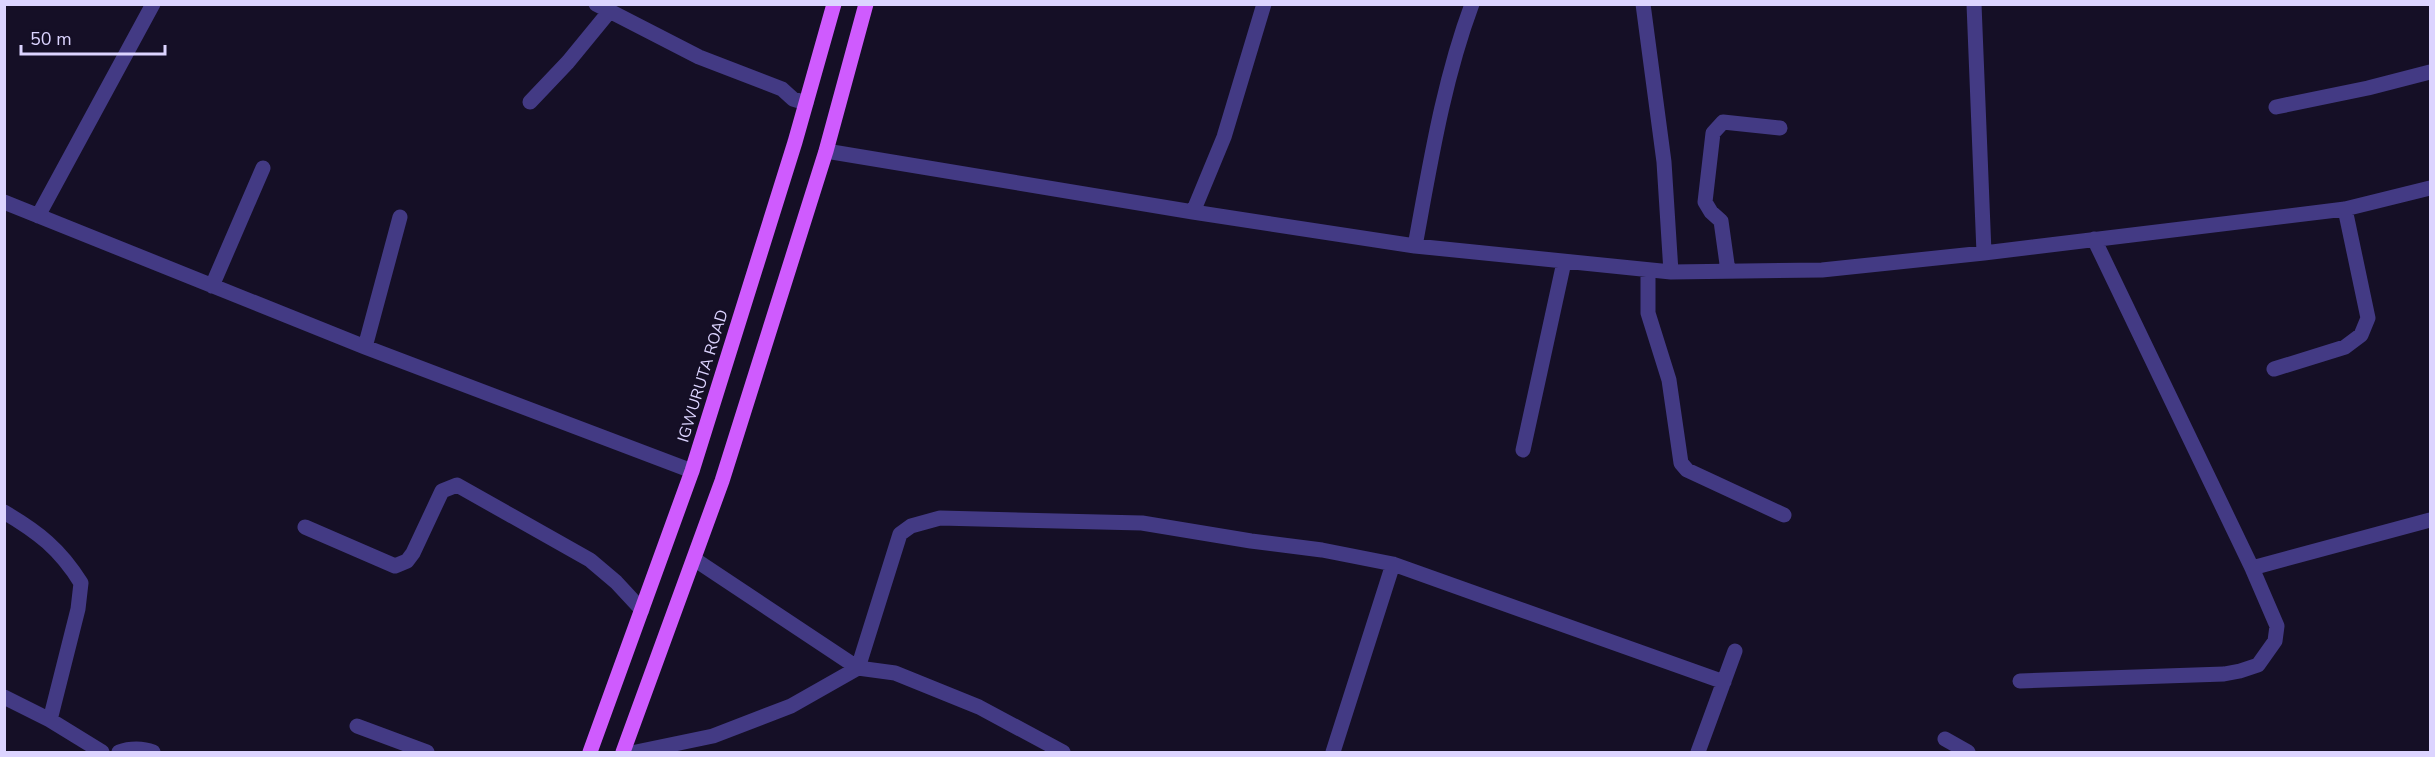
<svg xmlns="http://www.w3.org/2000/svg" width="2435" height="757" viewBox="0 0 2435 757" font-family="'Nunito Sans',sans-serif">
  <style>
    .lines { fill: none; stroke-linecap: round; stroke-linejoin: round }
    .minor { stroke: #433a84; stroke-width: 15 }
    .major { stroke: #cf5bfe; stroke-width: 15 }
    .labels { text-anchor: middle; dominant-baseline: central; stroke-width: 4.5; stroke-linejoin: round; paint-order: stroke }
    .street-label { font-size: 16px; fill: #dcd4ff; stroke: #150f26 }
  </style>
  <rect width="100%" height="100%" fill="#150f26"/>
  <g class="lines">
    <path class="minor" d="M596 4 699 57 782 89 793 99 806 103
      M1643 4 1664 162 1671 272
      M1974 4 1984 253
      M530 102 568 62 609 12
      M2276 107 2368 88 2430 72
      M826 151 1193 212 1415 246 1671 272 1822 270 1984 253 2345 209 2430 188
      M4 202 365 347 692 471
      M1193 212 1224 137 1264 4
      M38 216 153 4
      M1415 246C1430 165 1443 82 1472 4
      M1648 270V313L1669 380 1681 463 1687 470 1784 515
      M1728 271 1721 221 1711 212 1705 202 1713 133 1723 122 1780 128
      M212 286 263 168
      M365 347 400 217
      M2274 369 2345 347 2361 335 2368 318 2345 209
      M1523 450 1564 262
      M4 512C38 532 60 549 81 583L78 609 50 720 102 752
      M305 527 395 566 407 561 413 553 442 491 457 485 590 560 616 582 642 610
      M694 559 858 668 900 534 911 526 940 518 1142 523 1251 541 1322 550 1393 564 1724 682
      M2252 568 2430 520
      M2020 681 2224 674 2240 671 2258 665 2275 641 2277 626 2252 568 2094 239
      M4 697 50 720
      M357 726 427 752
      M1945 739 1968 752
      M119 752C130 748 143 748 153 752
      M636 752 713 736 791 706 858 668 895 673 979 707 1063 752
      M1333 752 1393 564
      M1698 752 1735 651"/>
    <path class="major" d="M590 752 692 471 795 142 834 4
      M623 752 722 481 826 151 866 4"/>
  </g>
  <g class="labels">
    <g class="street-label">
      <text transform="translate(703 376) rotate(-73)">IGWURUTA ROAD</text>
    </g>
  </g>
  <rect width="2435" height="757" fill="none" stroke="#dcd4ff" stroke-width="12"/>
  <path d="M21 45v9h144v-9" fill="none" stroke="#dcd4ff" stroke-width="3"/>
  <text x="30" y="45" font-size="18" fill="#dcd4ff" stroke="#150f26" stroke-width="4.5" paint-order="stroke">50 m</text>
</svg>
